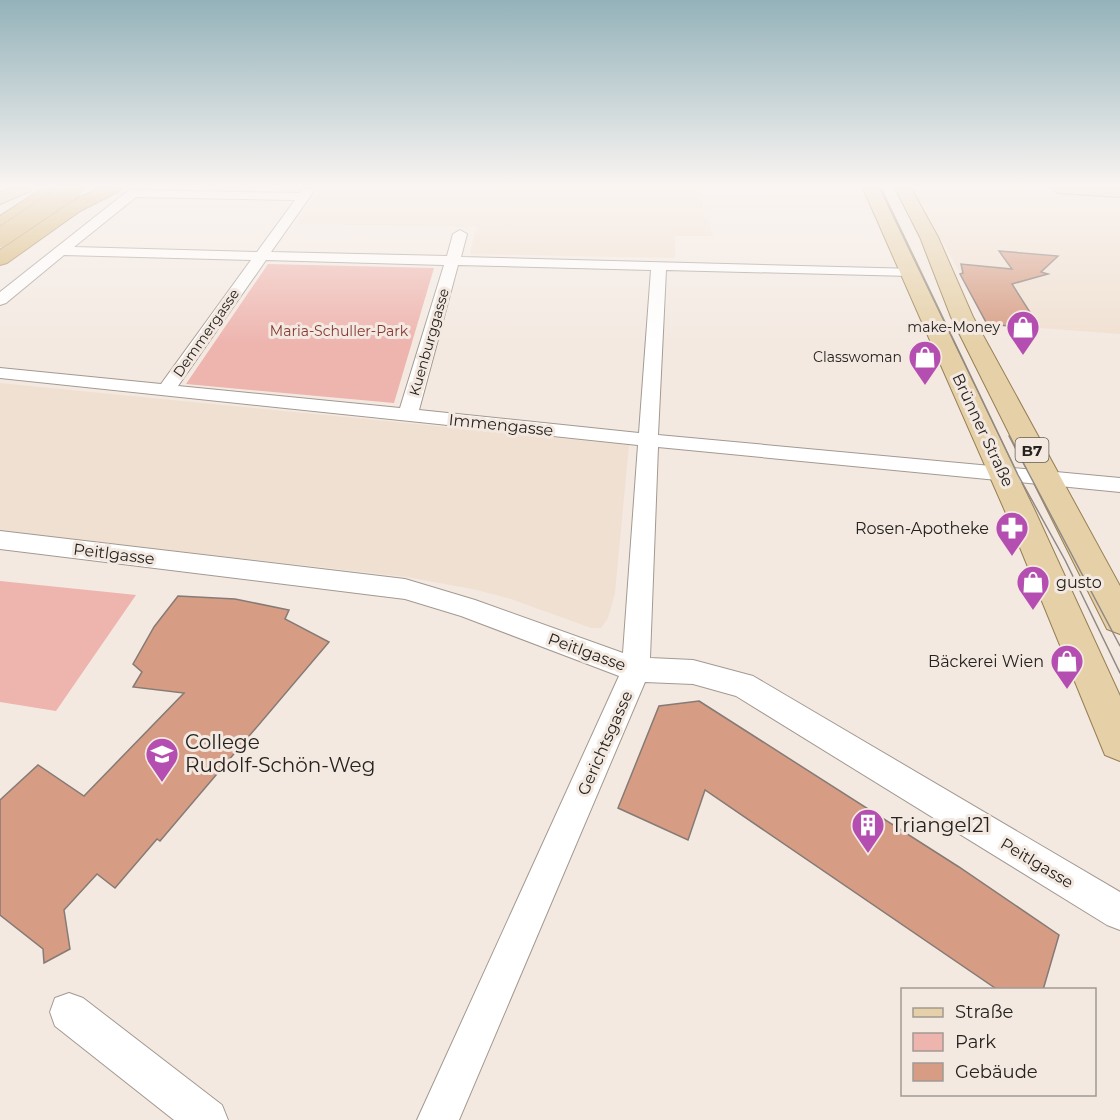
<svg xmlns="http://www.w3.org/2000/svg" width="1120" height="1120" viewBox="0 0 1120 1120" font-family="Montserrat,sans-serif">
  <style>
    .built { fill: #f0e0d1 }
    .green { fill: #eeb4ae }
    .building { fill: #d69d84; stroke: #867a75; stroke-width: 1.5 }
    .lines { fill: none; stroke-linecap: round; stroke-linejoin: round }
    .minor-casing { stroke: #a29991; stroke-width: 2 }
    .primary-casing { stroke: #977f52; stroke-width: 2 }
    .motorway-casing { stroke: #977f52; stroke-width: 2 }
    .minor { fill: #fff; fill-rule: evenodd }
    .primary { fill: #e5d0a7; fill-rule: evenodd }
    .motorway { fill: #d4b16d; fill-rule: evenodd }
    .tram { stroke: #908984; stroke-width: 1.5 }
    .motorway-bridge-casing { stroke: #977f52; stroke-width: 20; stroke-linecap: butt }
    .motorway-bridge { stroke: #d4b16d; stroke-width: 19 }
    .labels { text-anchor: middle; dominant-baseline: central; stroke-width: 6; stroke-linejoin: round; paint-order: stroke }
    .far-poi-label { font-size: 14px; fill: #25221f; stroke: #f3e9e1; text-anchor: end }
    .far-park-label { font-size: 14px; fill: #863934; stroke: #f3e9e1 }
    .far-street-label { font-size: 14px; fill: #25221f; stroke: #f3e9e1 }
    .shield { fill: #f3e9e1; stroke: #635e59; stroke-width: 1.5 }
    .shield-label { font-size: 15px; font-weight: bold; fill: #25221f }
    .street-label { font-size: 16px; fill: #25221f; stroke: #f3e9e1 }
    .poi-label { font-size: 16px; fill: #25221f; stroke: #f3e9e1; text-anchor: end }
    .near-poi-label { font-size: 20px; fill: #25221f; stroke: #f3e9e1; text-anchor: start }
  </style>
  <rect width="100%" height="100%" fill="#f3e9e1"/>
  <path class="built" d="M319 188H700L705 217 708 218 713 236H675V258L470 254 476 227 297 224Z
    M914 188H995L1120 195V334L987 324Z
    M0 383 629 445 615 593 608 618 601 628H591L511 599 477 590 407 577 0 531Z"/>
  <path class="green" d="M268 264 434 268 394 403 186 384Z
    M0 581 136 595 56 711 0 702Z"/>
  <path class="building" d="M999 251 1058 256 1041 272 1048 274 1012 284 1033 317 1014 316 1021 327 987 324 960 274 963 273 961 264 1012 269Z
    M178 596 235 599 289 610 285 619 329 642 160 841 157 839 115 888 97 874 64 910 70 949 44 963 43 949 0 915V800L38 765 84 796 184 693 133 687 142 672 133 664 154 627Z
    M699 701 959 867 1059 935 1043 990H998L705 790 688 840 618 808 659 706Z"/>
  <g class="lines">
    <defs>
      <path id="minor" d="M304 188H316L271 252 447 256 453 234 460 230 467 234 461 257 916 269 918 272 911 276 666 270 658 435 1120 478V492L658 447 650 658 693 660 753 676 1120 892V930L1107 925 736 696 693 684 645 682 459 1120H417L619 676 461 616 405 599 0 549V531L405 579 475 600 623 653 638 445 0 378V368L161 384 251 260 64 255 6 303 0 305V292L129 190 300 193ZM136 197 295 200 257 252 74 247ZM266 260 444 265 400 408 178 386ZM458 265 651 270 639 433 419 410Z
        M69 993 83 998 222 1105 228 1120H174L55 1026 50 1012 55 998Z"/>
      <path id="primary" d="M10 188H32L30 191 0 204V193Z
        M863 188H879L1035 511 1120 696V761L1105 755 1005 511Z
        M895 188H911L938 237 973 317 1120 586V634L1107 629 951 317 920 237Z
        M1050 188H1120V197L1058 193Z"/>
      <path id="motorway" d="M43 188H62L6 228 0 229V216Z
        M100 188H121L119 191 80 211 7 263 0 265V250L68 203Z"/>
    </defs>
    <use href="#minor" class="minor-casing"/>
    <use href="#primary" class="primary-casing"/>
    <use href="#motorway" class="motorway-casing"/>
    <use href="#minor" class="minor"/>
    <use href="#primary" class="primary"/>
    <use href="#motorway" class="motorway"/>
    <path class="tram" d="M881 188 1018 475 1065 560 1120 673
      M1009 436 1120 646"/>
    <defs>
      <path id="motorway-bridge" d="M0 238 74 188"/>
    </defs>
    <use href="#motorway-bridge" class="motorway-bridge-casing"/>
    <use href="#motorway-bridge" class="motorway-bridge"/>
  </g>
  <linearGradient id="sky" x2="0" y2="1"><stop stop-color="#94b2ba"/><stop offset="0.54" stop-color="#faf5f2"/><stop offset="1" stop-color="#faf5f2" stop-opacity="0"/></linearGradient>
  <rect width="1120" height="345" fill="url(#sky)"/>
  <defs>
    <symbol id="shop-pin" viewBox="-11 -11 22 30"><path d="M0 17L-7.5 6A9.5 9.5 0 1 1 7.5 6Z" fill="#b54eb1" stroke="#f3e9e1"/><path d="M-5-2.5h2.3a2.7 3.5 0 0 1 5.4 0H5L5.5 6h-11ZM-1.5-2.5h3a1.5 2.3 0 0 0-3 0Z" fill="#fff"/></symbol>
    <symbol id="pharmacy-pin" viewBox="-11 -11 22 30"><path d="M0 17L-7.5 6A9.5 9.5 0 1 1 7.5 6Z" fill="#b54eb1" stroke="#f3e9e1"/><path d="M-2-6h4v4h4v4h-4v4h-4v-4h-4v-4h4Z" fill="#fff"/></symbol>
    <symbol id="school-pin" viewBox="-11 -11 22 30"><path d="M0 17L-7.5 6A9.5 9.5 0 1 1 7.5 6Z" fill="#b54eb1" stroke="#f3e9e1"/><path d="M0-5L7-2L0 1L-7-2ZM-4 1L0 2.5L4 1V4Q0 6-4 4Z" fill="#fff"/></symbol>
    <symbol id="building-pin" viewBox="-11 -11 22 30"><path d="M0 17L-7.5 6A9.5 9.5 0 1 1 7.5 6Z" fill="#b54eb1" stroke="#f3e9e1"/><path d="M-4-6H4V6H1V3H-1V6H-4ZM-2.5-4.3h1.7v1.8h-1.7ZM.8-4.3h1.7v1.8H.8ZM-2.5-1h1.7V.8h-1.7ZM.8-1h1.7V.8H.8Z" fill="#fff"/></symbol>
  </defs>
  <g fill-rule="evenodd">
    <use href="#shop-pin" x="1004" y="308" width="38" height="52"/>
    <use href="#shop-pin" x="906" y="338" width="38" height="52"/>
    <use href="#pharmacy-pin" x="993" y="509" width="38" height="52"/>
    <use href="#shop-pin" x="1014" y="563" width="38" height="52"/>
    <use href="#shop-pin" x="1048" y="642" width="38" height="52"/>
    <use href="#school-pin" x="143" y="735" width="38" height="52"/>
    <use href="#building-pin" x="849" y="806" width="38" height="52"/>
  </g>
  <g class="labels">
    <g class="far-poi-label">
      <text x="1000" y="327">make-Money</text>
      <text x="902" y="357">Classwoman</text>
    </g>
    <g class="far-park-label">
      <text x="339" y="331">Maria-Schuller-Park</text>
    </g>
    <g class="far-street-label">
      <text transform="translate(206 333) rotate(-55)">Demmergasse</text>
      <text transform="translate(429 342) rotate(-74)">Kuenburggasse</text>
    </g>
    <rect class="shield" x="1015.5" y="438" width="33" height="24" rx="4.5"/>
    <g class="shield-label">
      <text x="1032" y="450">B7</text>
    </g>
    <g class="street-label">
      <text transform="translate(501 425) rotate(6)">Immengasse</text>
      <text transform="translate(983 430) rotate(65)">Brünner Straße</text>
      <text transform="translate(114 554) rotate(7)">Peitlgasse</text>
      <text transform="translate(587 652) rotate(20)">Peitlgasse</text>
      <text transform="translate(605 743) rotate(-66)">Gerichtsgasse</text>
      <text transform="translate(1037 863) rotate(31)">Peitlgasse</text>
    </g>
    <g class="poi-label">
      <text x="989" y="528">Rosen-Apotheke</text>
      <text x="1056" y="582" text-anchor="start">gusto</text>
      <text x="1044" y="661">Bäckerei Wien</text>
    </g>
    <g class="near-poi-label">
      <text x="185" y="742">College<tspan x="185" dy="23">Rudolf-Schön-Weg</tspan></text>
      <text x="891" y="825">Triangel21</text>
    </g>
  </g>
  <rect x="901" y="988" width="195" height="108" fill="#f3e9e1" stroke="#a19993" stroke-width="1.5"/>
  <rect x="913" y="1008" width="30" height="9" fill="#e5d0a7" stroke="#a19993" stroke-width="1.5"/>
  <text x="955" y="1018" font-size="18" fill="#25221f">Straße</text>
  <rect x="913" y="1033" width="30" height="18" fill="#eeb4ae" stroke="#a19993" stroke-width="1.5"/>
  <text x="955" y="1048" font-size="18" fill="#25221f">Park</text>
  <rect x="913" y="1063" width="30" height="18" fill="#d69d84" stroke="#a19993" stroke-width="1.5"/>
  <text x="955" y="1078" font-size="18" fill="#25221f">Gebäude</text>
</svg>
